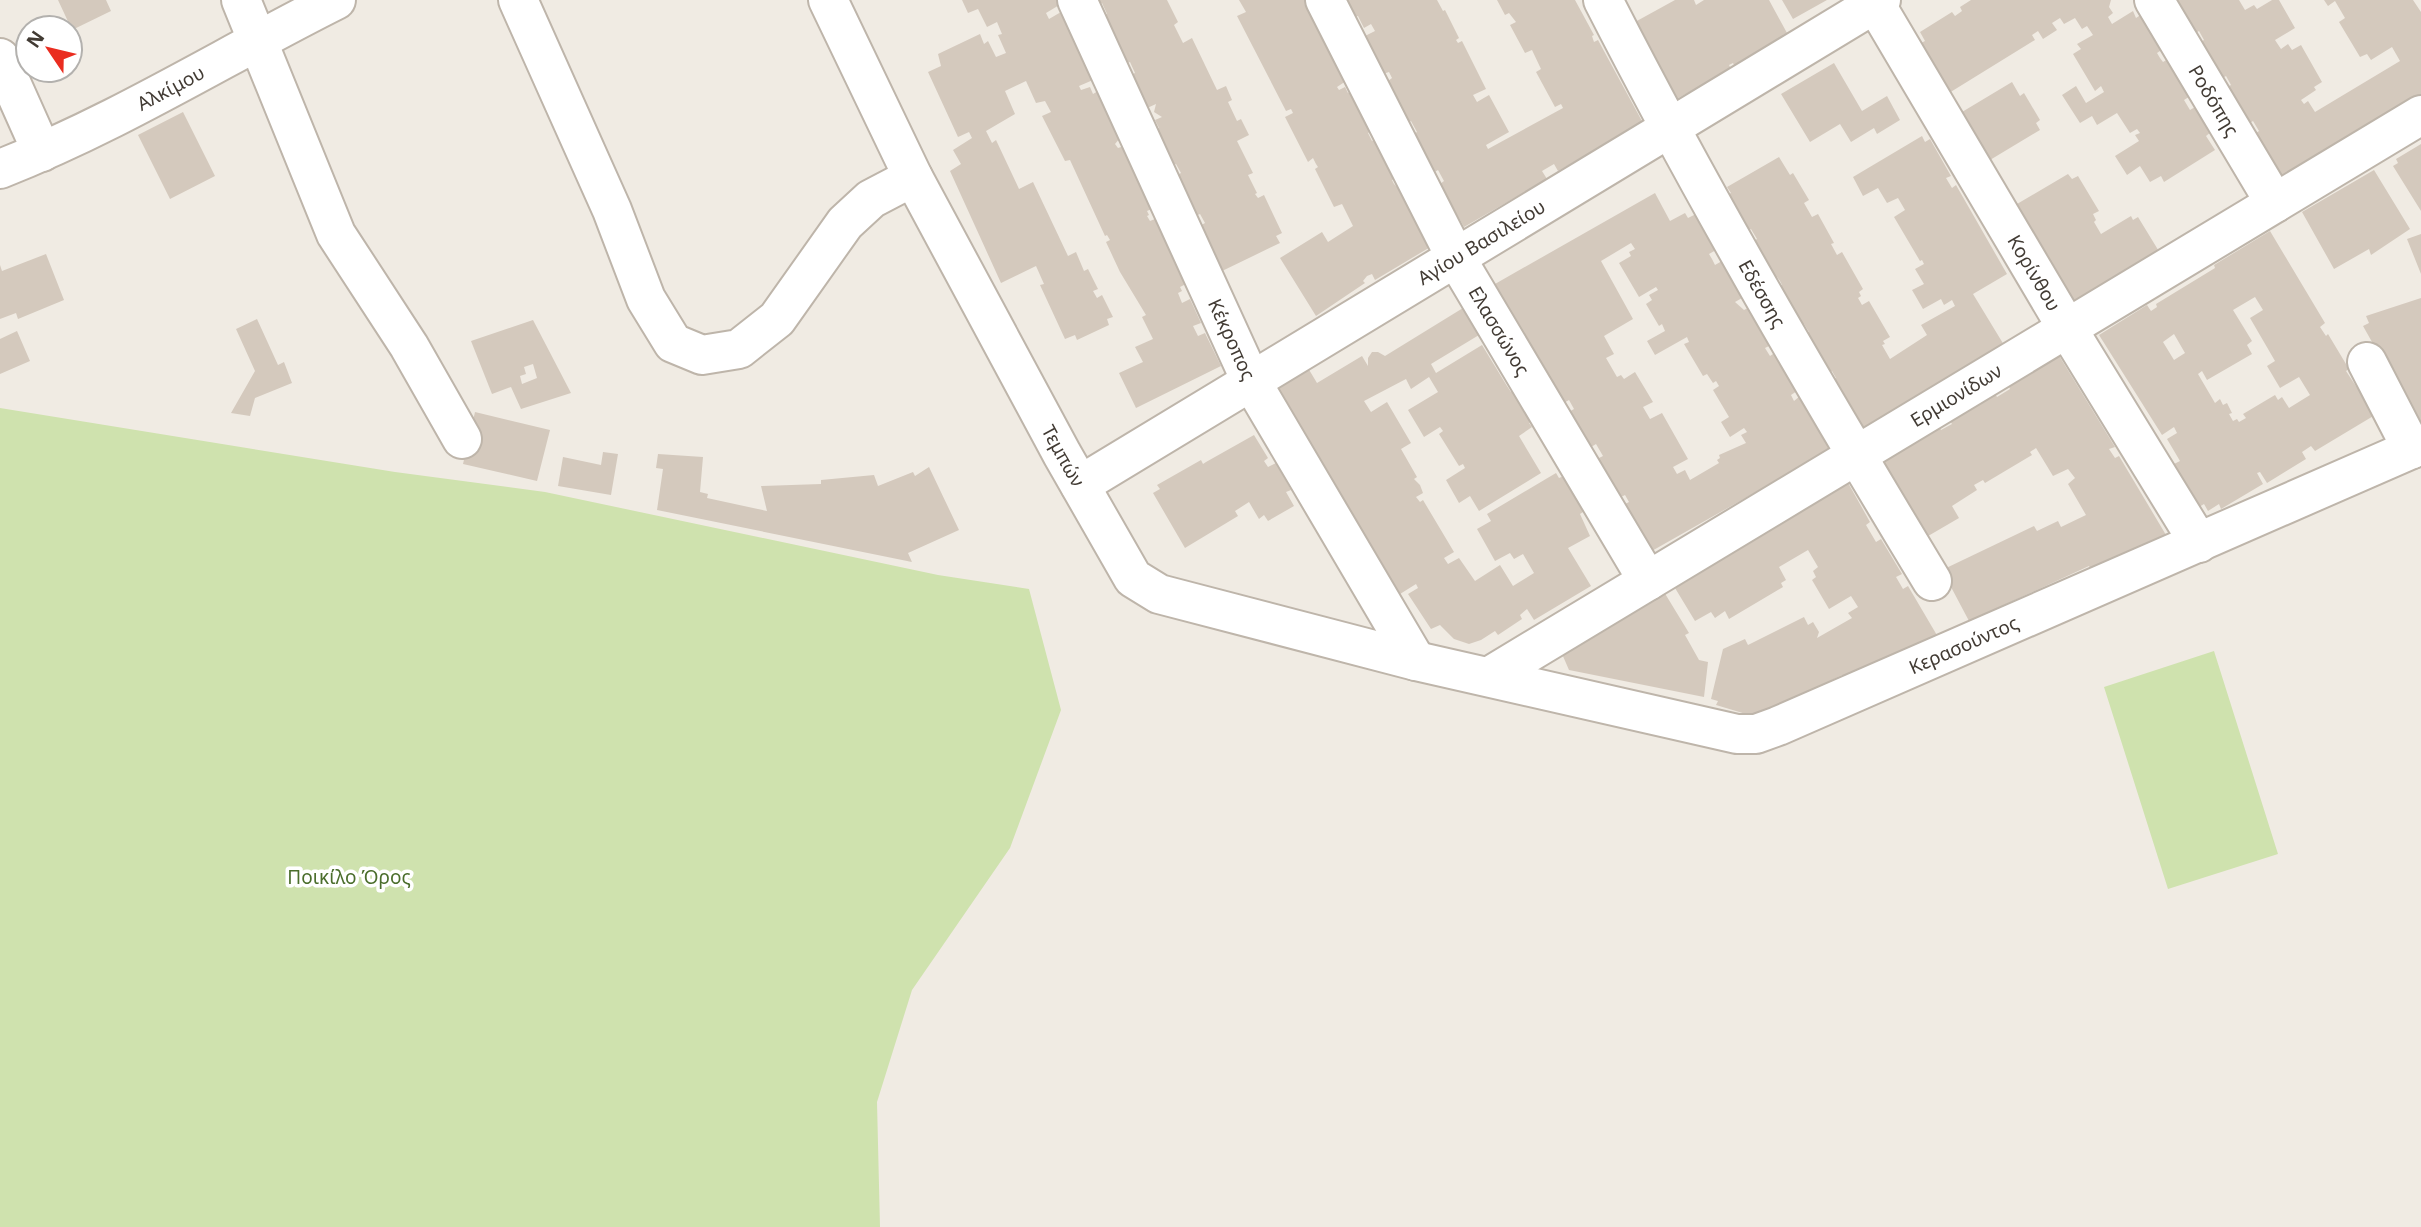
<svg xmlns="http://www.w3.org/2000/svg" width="2421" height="1227" viewBox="0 0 2421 1227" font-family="'Noto Sans',sans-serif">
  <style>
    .green { fill: #cfe2ae }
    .building { fill: #d4c9bd; fill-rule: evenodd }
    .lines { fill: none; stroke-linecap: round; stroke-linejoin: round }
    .minor-casing { stroke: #beb5aa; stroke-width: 42 }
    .minor { stroke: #fff; stroke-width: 38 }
    .labels { text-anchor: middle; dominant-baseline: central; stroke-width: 7; stroke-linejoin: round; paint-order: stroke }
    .street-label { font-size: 19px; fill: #423b34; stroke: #fff }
    .park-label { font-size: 19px; fill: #4b6e2c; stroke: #fff }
  </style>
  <rect width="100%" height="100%" fill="#f0ebe3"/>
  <path class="green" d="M0 408 395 472 545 492 938 575 1029 589 1061 710 1010 848 912 990 877 1102 880 1227H0Z
    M2214 651 2278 854 2168 889 2104 687Z"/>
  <path class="building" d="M58 0H106L111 11 72 30Z
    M962 0H1059L1061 4 1046 13 1049 19 1061 12 1093 80 1079 86 1081 90 1090 87 1093 94 1098 91 1120 138 1115 144 1118 148 1124 146 1154 208 1147 211 1149 215 1147 216 1150 221 1155 219 1186 284 1180 287 1182 291 1178 293 1182 303 1190 299 1201 323 1193 326 1198 336 1205 333 1221 366 1136 408 1119 373 1143 362 1135 347 1153 339 1142 317 1146 315 1120 272 1106 242 1110 240 1107 235 1105 236 1070 160 1065 161 1042 116 1051 112 1045 101 1036 103 1026 81 1005 91 1015 114 986 131 992 143 996 140 1019 189 1033 182 1068 256 1076 252 1084 271 1088 269 1098 289 1093 291 1097 298 1102 295 1113 317 1107 319 1109 325 1077 340 1075 335 1065 339 1040 285 1044 284 1036 266 1001 283 950 171 961 164 953 150 972 138 969 132 958 137 928 72 941 66 938 54 980 34 984 44 988 41 996 57 1006 53 998 35 1002 34 997 22 987 27 978 9 968 13Z
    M1093 0H1167L1178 22 1174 25 1183 43 1192 38 1217 90 1226 86 1232 100 1228 102 1237 121 1241 119 1249 135 1237 141 1253 173 1248 175 1257 193 1255 194 1258 198 1264 195 1282 233 1276 236 1280 243 1220 272 1198 227 1205 223 1200 214 1193 217 1174 177 1181 173 1176 164 1170 167 1153 131 1159 128 1155 120 1162 117 1154 112 1156 104 1145 109 1129 76 1135 73 1130 62 1125 64 1102 16 1107 14 1102 3 1096 6Z
    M1239 0H1305L1346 81 1337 87 1339 90 1345 87 1348 93 1354 90 1374 129 1368 133 1372 141 1378 138 1398 177 1392 180 1394 184 1398 188 1402 186 1432 246 1375 280 1372 274 1367 276 1363 281 1365 283 1316 316 1280 258 1322 232 1328 242 1353 226 1342 204 1334 207 1315 169 1318 167 1316 164 1313 158 1308 162 1285 117 1293 113 1291 109 1286 111 1237 16 1246 12Z
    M1344 0H1437L1443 11 1445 10 1459 38 1456 40 1458 43 1462 41 1486 89 1473 95 1477 102 1489 95 1509 132 1486 145 1488 149 1563 108 1561 104 1555 107 1536 72 1541 69 1532 50 1525 53 1510 25 1516 22 1509 13 1505 15 1497 0H1575L1594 35 1592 36 1594 42 1598 40 1643 123 1558 171 1554 164 1542 171 1547 179 1464 227 1440 184 1444 181 1438 170 1433 173 1412 135 1417 132 1411 121 1408 123 1388 81 1392 78 1389 72 1383 74 1365 36 1375 31 1371 24 1364 28 1358 16 1352 18Z
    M1675 0H1694L1696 5 1704 0H1769L1787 33 1783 35 1785 39 1735 67 1733 63 1729 65 1731 69 1671 102 1652 66 1657 63 1635 22Z
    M1782 0H1827L1793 19Z
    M1971 0H2111L2109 7 2113 13 2108 17 2112 24 2133 11 2136 18 2142 14 2163 49 2157 53 2160 58 2163 62 2170 58 2192 95 2184 100 2190 110 2195 107 2211 132 2206 136 2215 150 2164 182 2161 176 2150 182 2140 166 2127 175 2115 156 2139 141 2135 135 2140 133 2137 129 2130 133 2117 113 2097 125 2092 116 2080 123 2062 95 2076 86 2086 103 2104 92 2101 86 2095 91 2073 54 2081 49 2077 44 2093 35 2087 26 2082 29 2075 18 2064 24 2060 18 2052 23 2057 30 2043 39 2038 31 2032 35 2035 40 1949 93 1919 44 1925 41 1920 32 1952 12 1955 16 1962 11 1960 7Z
    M2169 0H2239L2245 10 2254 5 2257 9 2272 0H2279L2295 28 2275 40 2281 49 2288 44 2292 50 2301 45 2322 82 2314 87 2316 90 2301 100 2304 104 2308 101 2315 112 2400 61 2392 47 2371 60 2367 54 2360 57 2339 22 2345 18 2335 1 2328 6 2324 0H2413L2421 12V99L2282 184 2253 135 2259 131 2253 121 2246 125 2224 89 2231 85 2226 76 2218 81 2196 45 2204 40 2199 31 2191 36Z
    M1834 63 1862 111 1887 96 1900 120 1877 134 1874 128 1851 142 1840 124 1810 142 1781 94Z
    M2012 82 2020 96 2024 93 2040 120 2036 123 2040 130 1990 160 1987 155 1984 157 1961 120 1966 118 1962 112Z
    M183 112 215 176 170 199 138 135Z
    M1922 136 1925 142 1930 139 1951 176 1946 178 1952 188 1956 185 2007 274 1973 294 2004 345 1859 430 1830 382 1836 378 1832 371 1827 374 1804 334 1809 332 1804 324 1802 326 1779 287 1782 285 1780 281 1777 277 1772 280 1751 243 1757 239 1751 229 1745 233 1724 196 1731 193 1727 187 1779 157 1790 175 1793 173 1809 200 1804 203 1812 217 1818 214 1834 243 1831 244 1837 255 1842 252 1863 289 1859 292 1861 296 1858 298 1862 305 1869 301 1890 337 1883 341 1885 344 1882 345 1890 359 1927 335 1921 325 1955 306 1952 300 1944 305 1941 299 1923 309 1912 290 1924 284 1915 269 1924 264 1922 260 1920 261 1894 217 1905 210 1898 198 1887 203 1878 188 1863 196 1853 177Z
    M2421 144V211L2393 166 2398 163 2396 159Z
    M2374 170 2410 229 2371 255 2369 249 2334 269 2302 212Z
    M2068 174 2072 179 2078 176 2099 211 2093 214 2096 220 2094 222 2101 234 2131 216 2133 220 2138 217 2160 253 2071 307 2043 260 2049 257 2041 245 2036 249 2015 214 2021 210 2017 204Z
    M1655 193 1670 221 1685 213 1688 218 1696 214 1716 250 1709 254 1712 259 1715 265 1722 261 1742 298 1735 302 1744 310 1748 308 1769 346 1765 348 1770 356 1776 352 1797 391 1791 395 1794 401 1800 396 1830 450 1650 552 1623 505 1629 502 1625 495 1619 498 1597 459 1603 456 1596 444 1588 449 1567 413 1574 409 1569 400 1562 404 1500 303 1504 300 1495 284ZM1631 243 1635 249 1629 252 1631 256 1619 263 1639 297 1656 287 1658 290 1649 295 1652 300 1646 304 1659 326 1662 324 1665 331 1647 341 1655 355 1687 337 1689 342 1684 344 1703 376 1707 374 1713 383 1716 381 1719 386 1713 390 1729 417 1721 422 1730 437 1744 428 1747 432 1741 435 1746 443 1719 455 1720 458 1717 460 1719 463 1690 480 1685 470 1677 474 1673 467 1688 459 1662 413 1650 419 1643 407 1653 402 1635 372 1624 379 1621 375 1617 377 1606 358 1614 354 1604 336 1633 319 1601 261Z
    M2270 231 2325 323 2320 327 2326 336 2328 334 2349 369 2346 371 2375 415 2315 451 2311 446 2302 452 2306 459 2267 483 2260 472 2257 473 2263 484 2221 509 2219 504 2208 511 2204 504 2199 507 2174 464 2180 461 2167 439 2177 433 2174 427 2162 435 2099 335 2147 305 2151 311 2157 307 2156 304 2215 268 2214 265ZM2255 297 2263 310 2250 318 2275 361 2267 366 2280 388 2299 377 2310 395 2289 408 2282 397 2278 400 2275 395 2243 414 2246 418 2239 422 2237 419 2233 421 2229 414 2232 413 2227 403 2223 405 2220 399 2215 403 2198 374 2202 371 2207 380 2252 354 2247 345 2252 341 2233 310ZM2174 334 2185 353 2174 360 2163 342Z
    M2421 234V274L2407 239Z
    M46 254 64 300 18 319 16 313 0 319V265L2 271Z
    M2421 298V429L2363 326 2369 323 2366 316Z
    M1463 308 1479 335 1431 364 1436 373 1482 345 1507 386 1511 392 1513 390 1532 421 1529 423 1532 427 1519 436 1541 473 1479 511 1470 496 1459 503 1446 480 1465 468 1463 464 1459 466 1439 434 1443 431 1440 427 1424 437 1408 410 1438 392 1429 377 1411 389 1406 379 1364 401 1371 412 1387 402 1411 443 1401 449 1417 477 1414 479 1420 485 1423 493 1416 497 1420 502 1423 500 1454 552 1444 558 1448 564 1459 558 1475 581 1500 565 1513 586 1534 573 1523 554 1514 559 1510 553 1495 561 1477 529 1491 521 1487 514 1556 473 1559 478 1566 475 1586 510 1580 514 1590 536 1568 548 1591 586 1534 620 1527 609 1520 615 1522 619 1498 635 1495 631 1481 640 1469 644 1454 639 1440 625 1431 629 1408 594 1418 588 1416 584 1400 594 1362 530 1358 533 1272 390 1308 368 1317 383 1362 356 1368 366V358L1372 352H1378L1385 356Z
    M257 319 278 365 284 362 292 383 255 398 250 416 231 413 255 371 236 329Z
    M533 320 571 393 521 409 511 387 492 394 471 341ZM533 364 537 378 522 384 520 376 526 374 524 367Z
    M17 331 30 361 0 374V339Z
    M2058 354 2115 447 2109 449 2115 458 2119 456 2169 540 2091 570 2089 566 1969 621 1942 570 2034 526 2037 531 2058 521 2061 527 2086 515 2068 484 2075 478 2068 469 2053 476 2036 448 2030 452 2032 455 1985 483 1983 480 1974 485 1977 490 1952 506 1959 518 1923 539 1878 462 1939 426 1941 430 1952 424 1949 419 1994 392 1997 397 2010 389 2008 384Z
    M475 412 550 430 537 481 463 464Z
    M1254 435 1268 458 1264 461 1268 467 1276 463 1291 490 1286 492 1294 506 1268 521 1264 515 1259 519 1249 502 1235 511 1238 516 1185 548 1153 493 1160 489 1157 485 1201 460 1203 464 1206 462Z
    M603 452 618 454 611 495 558 486 563 457 601 465Z
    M658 454 703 457 700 492 708 494 707 498 767 511 761 486 821 484V480L874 475 878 486 913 472 915 476 929 467 959 530 908 553 912 562 657 510 663 469 656 468Z
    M1847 481 1870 522 1866 525 1876 542 1881 539 1902 574 1896 577 1903 589 1908 586 1938 637 1844 682 1842 675 1832 680 1834 687 1766 720 1716 705 1718 701 1711 699 1723 649 1745 639 1748 645 1804 617 1808 625 1813 622 1819 632 1817 638 1852 618 1848 613 1858 607 1851 596 1829 609 1812 580 1816 577 1813 571 1818 567 1808 550 1779 567 1786 580 1781 583 1783 587 1729 619 1725 611 1715 618 1711 612 1695 621 1675 588 1689 580 1685 574 1752 534 1755 539 1761 536 1765 533 1763 531Z
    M1661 587 1689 633 1685 635 1699 660 1708 662 1704 697 1569 670 1559 647Z"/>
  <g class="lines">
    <defs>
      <g id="minor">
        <path d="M241 0 336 234 409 346 462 439"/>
        <path d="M518 0 612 210 646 299 673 343 702 355 739 349 777 319 845 223 871 199 913 177"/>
        <path id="s1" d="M828 0 913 177 1062 454 1133 578 1159 594 1416 661 1737 734H1756L1778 726 2421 445"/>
        <path id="s2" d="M1077 0 1251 381 1416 661"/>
        <path id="s3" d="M1325 0 1456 258 1648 581"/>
        <path id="s4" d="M1603 0C1704 198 1817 391 1932 581"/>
        <path id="s5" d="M1873 0 2067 328 2199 543"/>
        <path id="s6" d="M2154 0 2275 203"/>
        <path d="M0 58 42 152"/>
        <path id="s7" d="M0 169C118 123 224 56 336 0"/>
        <path d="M2367 362 2412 449"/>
        <path id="s8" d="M1080 485 1881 0"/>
        <path id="s9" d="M1490 676 2421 115"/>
      </g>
    </defs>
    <use href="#minor" class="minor-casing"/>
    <use href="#minor" class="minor"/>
  </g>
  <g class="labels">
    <g class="street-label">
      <text stroke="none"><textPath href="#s7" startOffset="189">Αλκίμου</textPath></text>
      <text stroke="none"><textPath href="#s6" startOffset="117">Ροδόπης</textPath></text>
      <text stroke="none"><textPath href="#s8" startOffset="469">Αγίου Βασιλείου</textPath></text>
      <text stroke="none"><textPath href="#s5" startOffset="317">Κορίνθου</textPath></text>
      <text stroke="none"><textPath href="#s4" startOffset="334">Εδέσσης</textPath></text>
      <text stroke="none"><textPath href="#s3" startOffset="374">Ελασσώνος</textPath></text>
      <text stroke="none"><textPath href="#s2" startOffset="373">Κέκροπος</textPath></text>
      <text stroke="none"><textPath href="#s9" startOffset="544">Ερμιονίδων</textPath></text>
      <text stroke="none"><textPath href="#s1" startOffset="513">Τεμπών</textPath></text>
      <text stroke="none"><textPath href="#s1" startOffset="1524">Κερασούντος</textPath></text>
    </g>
    <g class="park-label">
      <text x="349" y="877">Ποικίλο Όρος</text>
    </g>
  </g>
  <g transform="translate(49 49) rotate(305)"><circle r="33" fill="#ffffff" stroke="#b3b1ae" stroke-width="2"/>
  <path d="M0-5L12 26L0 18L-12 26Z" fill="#ea2d20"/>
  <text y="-10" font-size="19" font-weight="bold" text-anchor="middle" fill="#423b34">N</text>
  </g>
</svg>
